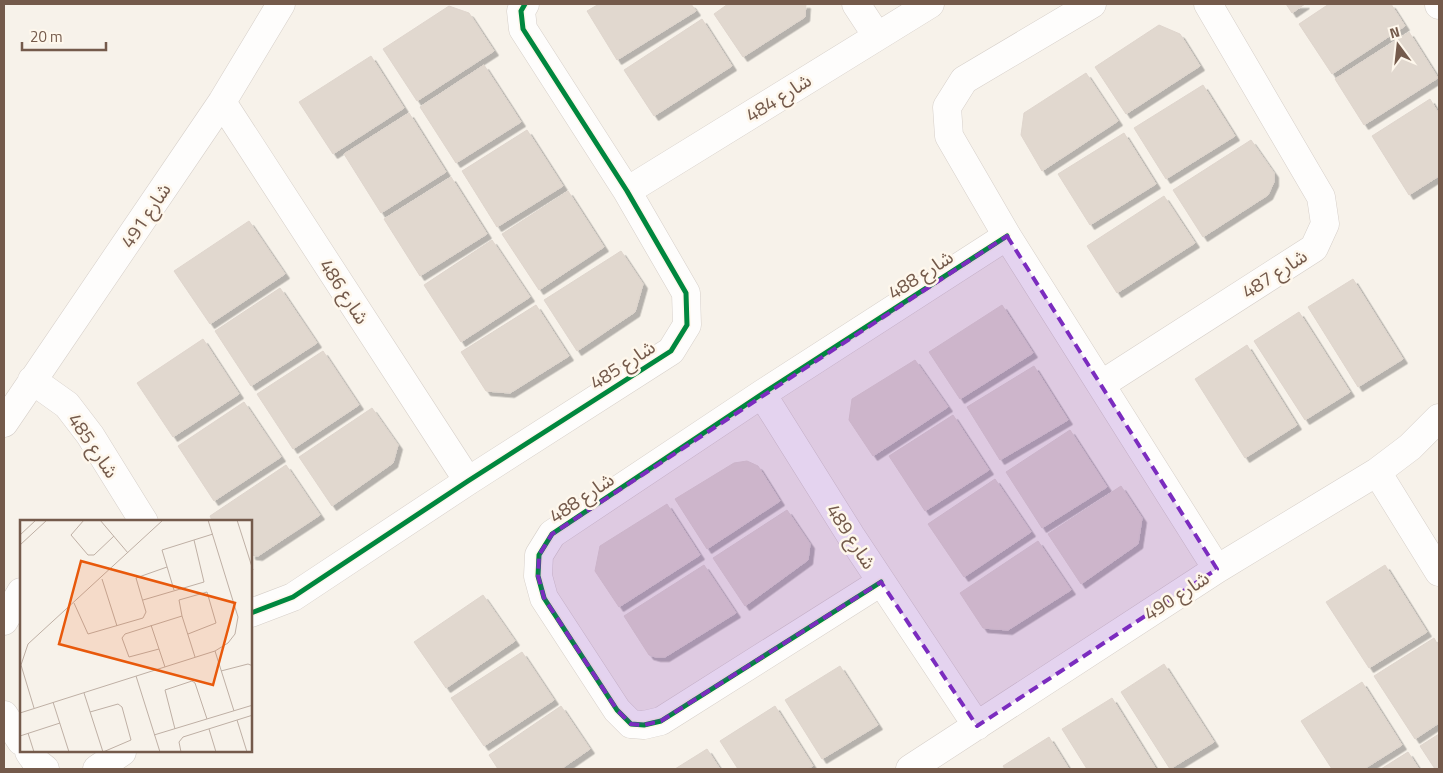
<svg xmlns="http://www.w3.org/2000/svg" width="1443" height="773" viewBox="0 0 1443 773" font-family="'Titillium Web','Noto Sans Arabic',sans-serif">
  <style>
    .building { fill: #e1d8cf; stroke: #dfd5cd; filter: url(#shadow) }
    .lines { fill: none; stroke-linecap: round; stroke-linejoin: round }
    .minor-casing { stroke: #d6cfc9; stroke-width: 29 }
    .minor { stroke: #fefdfc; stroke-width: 28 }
    .cycleway-casing { stroke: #fef7ec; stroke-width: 8 }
    .cycleway { stroke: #00873e; stroke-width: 5 }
    .marked { fill: #7b2cbf; fill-opacity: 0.2; stroke: #7b2cbf; stroke-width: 4; stroke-dasharray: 10 6; stroke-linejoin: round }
    .labels { text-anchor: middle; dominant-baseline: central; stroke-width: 5; stroke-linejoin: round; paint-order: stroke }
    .street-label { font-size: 19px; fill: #745a4b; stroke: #fef7ec }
    .inset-road { fill: none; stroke: #bfb0a5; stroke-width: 1 }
    .view { fill: #e8590c; fill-opacity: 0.15; stroke: #e8590c; stroke-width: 2.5 }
    .inset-edge { fill: none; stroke: #745a4b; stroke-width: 2.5 }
  </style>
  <defs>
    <filter id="shadow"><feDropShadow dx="4.5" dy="4.5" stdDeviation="0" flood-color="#0004"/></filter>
  </defs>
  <rect width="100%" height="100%" fill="#f7f2ea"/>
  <path class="building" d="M599 4H691L696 11 617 60 587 11Z
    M728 4H806L805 17 743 57 714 14Z
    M1286 4H1305L1292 13Z
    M1329 4H1391L1405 26 1332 74 1299 24Z
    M449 6 469 13 494 51 417 101 383 49Z
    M702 19 732 66 654 116 624 70Z
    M1159 25 1180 34 1200 66 1126 114 1095 67Z
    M1409 32 1438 78 1364 125 1335 79Z
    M371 56 404 108 333 154 299 102Z
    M484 65 521 122 456 163 420 107Z
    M1086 73 1118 121 1042 171 1021 135 1024 113Z
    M1203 85 1235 136 1166 179 1134 128Z
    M1430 99 1439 114V176L1409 195 1372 136Z
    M409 113 446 172 381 213 344 154Z
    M527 130 563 186 497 227 462 171Z
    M1124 133 1156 184 1090 225 1058 174Z
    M1251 140 1274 173V182L1268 195 1203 237 1173 190Z
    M451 177 487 234 420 276 384 219Z
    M568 191 604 247 539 290 502 234Z
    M1164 196 1195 243 1117 293 1087 246Z
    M249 221 285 274 210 324 174 271Z
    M492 240 530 297 461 342 424 285Z
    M621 251 643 284 635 312 577 351 544 300Z
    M1353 279 1403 359 1358 387 1308 307Z
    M280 288 317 343 251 386 215 331Z
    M536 305 569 356 510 393 486 391 461 352Z
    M1002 305 1033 353 960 399 929 352Z
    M1299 312 1350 392 1305 420 1254 341Z
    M203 339 239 394 173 437 137 383Z
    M1247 345 1297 425 1245 458 1195 379Z
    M323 351 359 405 293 449 257 394Z
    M915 360 948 407 873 456 849 420 852 399Z
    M1034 366 1068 420 1000 460 967 407Z
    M244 402 281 457 214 501 178 446Z
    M372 408 398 445 393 463 332 506 299 457Z
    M953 415 989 470 925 511 889 456Z
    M1070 430 1107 487 1042 528 1006 472Z
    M747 461 758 466 780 501 707 549 675 499 734 463Z
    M286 465 320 515 258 556 251 555V522H213L210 516Z
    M995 479 1031 532 964 577 928 524Z
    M1121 486 1142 518 1138 544 1081 584 1048 534Z
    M667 504 700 555 619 607 595 571 600 546Z
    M787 510 810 544 808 560 745 606 713 558Z
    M1038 541 1071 590 1008 630 983 628 960 593Z
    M704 565 736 613 665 657H656L649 655 624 616Z
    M1385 565 1427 632 1369 668 1326 602Z
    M483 595 515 641 446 688 414 642Z
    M1434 638 1439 647V723L1415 739 1374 676Z
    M522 652 554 700 484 746 451 698Z
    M1164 664 1214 742 1170 769 1121 692Z
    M840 666 878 725 822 759 785 700Z
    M1362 682 1402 745 1364 769H1332L1301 721Z
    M1112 698 1156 769H1087L1062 729Z
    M561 706 590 749 561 769H498L489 755Z
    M775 706 813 766 807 769H738L720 741Z
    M1439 734V769H1435L1420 746Z
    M1049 737 1069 769H1005L1003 766Z
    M707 749 720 769H675Z
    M1408 752 1419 769H1381Z"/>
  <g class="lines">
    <defs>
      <path id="minor" d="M856 4 877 36
        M1092 4 964 80 947 107 949 136 1007 236 1217 569
        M1439 4V5
        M222 102 468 481
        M627 191 930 4
        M32 380 67 405 90 435 144 522
        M1102 384 1314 248 1325 224 1321 197 1208 4
        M762 394 851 536 977 726
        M4 423 222 102 281 4
        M1377 472 1439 572
        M881 582 661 721 644 725 631 724 617 710 544 598 538 576 539 555 552 534 762 394 1007 236
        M251 613 293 597 468 481 671 351 687 325 686 293 627 191 523 29 521 11 525 4
        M4 621 21 592
        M4 715 21 741
        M29 752 36 762 45 769
        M97 769 122 752
        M910 769 1217 569 1377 472 1410 447 1439 418"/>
    </defs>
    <use href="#minor" class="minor-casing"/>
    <use href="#minor" class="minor"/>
    <defs>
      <path id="cycleway" d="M881 582 661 721 644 725 631 724 617 710 544 598 538 576 539 555 552 534 762 394 1007 236
        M251 613 293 597 468 481 671 351 687 325 686 293 627 191 523 29 521 11 525 4"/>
    </defs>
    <use href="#cycleway" class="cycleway-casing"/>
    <use href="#cycleway" class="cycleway"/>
  </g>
  <path class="marked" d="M1007 236 1217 569 977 726 881 582 661 721 644 725 631 724 617 710 544 598 538 576 539 555 552 534Z"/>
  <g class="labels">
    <g class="street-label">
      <text transform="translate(778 97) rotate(-32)">شارع 484</text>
      <text transform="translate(145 215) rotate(-56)">شارع 491</text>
      <text transform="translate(1274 273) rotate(-33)">شارع 487</text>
      <text transform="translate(920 274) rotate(-33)">شارع 488</text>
      <text transform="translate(345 291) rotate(57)">شارع 486</text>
      <text transform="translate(622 364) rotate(-33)">شارع 485</text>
      <text transform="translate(94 445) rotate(56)">شارع 485</text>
      <text transform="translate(581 497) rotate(-34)">شارع 488</text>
      <text transform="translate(852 536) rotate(57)">شارع 489</text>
      <text transform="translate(1176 595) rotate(-33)">شارع 490</text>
    </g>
  </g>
  <g transform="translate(20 520)">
    <rect width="232" height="232" fill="#f7f2ea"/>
    <path class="inset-road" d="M64 0 51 15 68 35H74L94 16M80 0 108 33M217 0 233 50M0 15 16 0M0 25 27 0M82 59 97 106M154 70 142 30 193 14M123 80 184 62 174 20M54 83 68 114 123 98 126 92 116 58 147 47M131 105 145 147M168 114 196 103 187 72 159 80 162 96 175 137M139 129 109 137 102 118 105 114 162 96M195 131 214 191M201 151 228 144 233 146M116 156 140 232M64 173 83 232M33 182 49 232M14 188 1 145 8 124 143 0M70 192 98 184 102 187 111 220 83 232M0 193 195 131 208 123 215 114 218 97 188 0M217 200 227 232M155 209 145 170 172 161 175 163 187 199M189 209 196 232M8 213 14 232M134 215 233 185M0 216 40 203M161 232 159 222 163 217 233 195"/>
    <path class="view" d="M61 41 215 83 193 165 39 124Z"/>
    <rect width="232" height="232" class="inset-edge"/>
  </g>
  <rect width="1443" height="773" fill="none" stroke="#745a4b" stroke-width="10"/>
  <g transform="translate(1398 45) rotate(345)" stroke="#fef7ec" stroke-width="4" paint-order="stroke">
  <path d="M0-4L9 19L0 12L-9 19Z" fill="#745a4b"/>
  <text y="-8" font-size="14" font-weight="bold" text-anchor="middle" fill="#745a4b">N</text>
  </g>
  <path d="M22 42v8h84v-8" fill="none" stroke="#745a4b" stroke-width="2.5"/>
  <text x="30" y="42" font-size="15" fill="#745a4b" stroke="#fef7ec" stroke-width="4" paint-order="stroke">20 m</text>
</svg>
